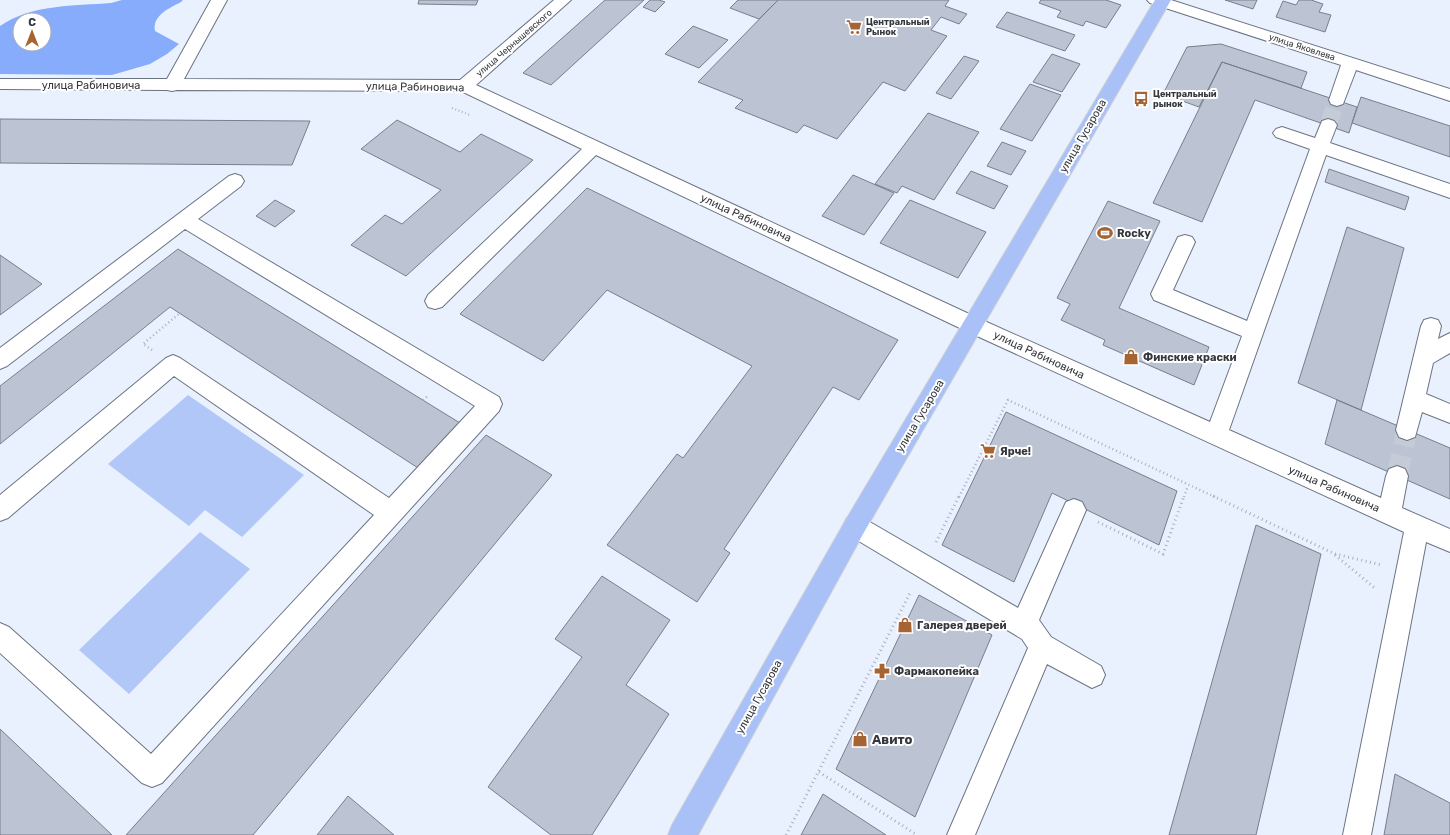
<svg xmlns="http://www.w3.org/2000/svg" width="1450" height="835" viewBox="0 0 1450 835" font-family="Rubik,sans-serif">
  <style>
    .green { fill: #b0c7f8 }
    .forest { fill: #87acfc; fill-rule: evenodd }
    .building { fill: #bcc4d4; stroke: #777e8d }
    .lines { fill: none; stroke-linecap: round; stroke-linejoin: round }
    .minor-tunnel-far1 { stroke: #c6ccd7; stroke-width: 17; stroke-dasharray: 17 8; stroke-linecap: butt }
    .minor-tunnel { stroke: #c6ccd7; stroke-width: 21; stroke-dasharray: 21 10; stroke-linecap: butt }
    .minor-casing { stroke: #6c7382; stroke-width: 2 }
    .major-casing { stroke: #d2d3d4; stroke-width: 2 }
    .path-far2 { stroke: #aaafba; stroke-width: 2; stroke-dasharray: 1 2.5; stroke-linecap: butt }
    .path-far1 { stroke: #aaafba; stroke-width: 2.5; stroke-dasharray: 1 3; stroke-linecap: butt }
    .path { stroke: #aaafba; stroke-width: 3; stroke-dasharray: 1 3.5; stroke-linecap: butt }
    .minor { fill: #fff; fill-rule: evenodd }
    .major { fill: #a9c1f7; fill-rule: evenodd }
    .labels { text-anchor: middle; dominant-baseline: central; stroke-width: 4; stroke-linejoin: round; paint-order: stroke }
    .far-poi-label { font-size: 9px; font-weight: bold; fill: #34373d; stroke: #fff; text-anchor: start }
    .far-street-label { font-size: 9px; fill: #34373d; stroke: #fff }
    .street-label { font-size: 11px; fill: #34373d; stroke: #fff }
    .poi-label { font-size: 11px; font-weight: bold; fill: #34373d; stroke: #fff; text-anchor: start }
    .near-poi-label { font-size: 13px; font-weight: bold; fill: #34373d; stroke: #fff; text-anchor: start }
  </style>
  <rect width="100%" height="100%" fill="#eaf1fe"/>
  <path class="green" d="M188 395 304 475 242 537 205 510 189 526 108 464Z
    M200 532 250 569 129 694 79 650Z"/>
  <path class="forest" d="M122 0H183L181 2C170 8 152 15 155 31L179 44 167 54 150 64 112 75 0 74V26C32 4 74 6 111 3ZM20 20H44V44H20Z"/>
  <path class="building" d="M419 0H478L476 5 418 4Z
    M605 0H644L551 85 523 73Z
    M650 0H659L665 2 655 12 643 7Z
    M738 0H778L759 19 730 8Z
    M778 0H949L945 6 967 14 959 24 941 17 931 30 947 36 905 91 883 82 837 139 804 125 797 133 735 108 743 100 698 82Z
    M1041 0H1106L1121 5 1106 28 1086 21 1083 26 1057 17 1061 11 1039 3Z
    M1225 0H1257L1253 9Z
    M1299 0H1311L1323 4 1319 12 1331 15 1325 32 1276 17 1283 1 1296 5Z
    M1007 12 1075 35 1065 51 996 27Z
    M693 26 728 40 699 68 665 54Z
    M1221 44 1307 72 1301 88 1222 62 1199 107 1163 94 1187 47Z
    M1052 54 1080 64 1062 92 1033 82Z
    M964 56 979 61 951 99 936 93Z
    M1222 62 1357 107 1349 133 1255 100 1202 222 1153 203Z
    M1030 84 1061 95 1032 141 1000 129Z
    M1361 97 1450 126V157L1352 123Z
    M928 113 979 132 934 200 902 186 897 193 875 184Z
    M0 119 310 121 292 165 0 163Z
    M397 120 460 152 481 134 533 160 406 276 351 245 385 215 402 224 441 190 361 149Z
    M1002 142 1026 151 1011 175 987 166Z
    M1329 169 1409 197 1405 210 1325 182Z
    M971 171 1008 186 994 209 956 193Z
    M853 175 894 193 864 235 822 216Z
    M587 188 898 340 859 400 833 387 724 549 730 553 697 602 607 545 677 454 683 458 752 366 607 290 543 361 460 314Z
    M275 200 295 211 275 227 256 216Z
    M910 200 986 232 958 278 880 243Z
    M1108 201 1160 221 1119 308 1209 347 1194 385 1103 345 1105 340 1061 320 1070 304 1057 298Z
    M1347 227 1404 248 1361 410 1298 383Z
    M178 249 460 423 418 468 170 307 0 444V386Z
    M0 255 42 284 0 315Z
    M1337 400 1450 448V499L1325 444Z
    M1006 412 1177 491 1159 545 1052 493 1014 582 942 545Z
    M486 435 552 475 253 835H126Z
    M1256 525 1321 554 1256 835H1169Z
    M602 576 670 620 626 685 669 714 592 835H551L488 787 582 657 555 639Z
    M919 595 992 635 915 817 836 769Z
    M0 729 112 835H0Z
    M1395 774 1450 803V835H1384Z
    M823 794 886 835H801Z
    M348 796 394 835H317Z"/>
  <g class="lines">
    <path class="minor-tunnel-far1" d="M1328 125 1337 100"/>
    <path class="minor-tunnel" d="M1397 476 1407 430"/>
    <defs>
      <path id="minor" d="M211 0H227L184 79 460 80 554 0H571L476 85 980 319 1210 422 1242 336 1154 300 1151 294 1178 237 1185 235 1192 237 1195 242 1173 290 1247 321 1310 149 1276 137 1273 133 1276 129 1282 127 1315 138 1322 121 1328 119 1334 121 1337 125 1330 143 1450 184V198L1326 155 1229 430 1381 498 1386 476 1389 469 1397 466 1405 469 1408 476 1402 508 1450 529V552L1426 542 1371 835H1343L1404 532 966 331 596 155 442 307 435 309 428 307 425 301 428 295 582 149 461 91 177 90 172 91 167 90 0 89V79H167Z
        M1147 0H1171L1450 89V101L1356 70 1343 104 1337 106 1331 104 1329 100 1341 65 1150 3Z
        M235 174 241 176 244 181 241 186 198 219 499 397 502 404 499 411 162 783 152 787 142 783 0 653V623L9 627 151 754 374 515 174 376 8 518 0 521V495L166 358 173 355 180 358 389 498 475 406 185 229 7 366 0 369V348L229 176Z
        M1431 318 1438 320 1441 326 1438 339 1450 333V353L1433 363 1426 394 1450 404V423L1422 412 1415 437 1407 440 1399 437 1396 430 1421 326 1424 320Z
        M1074 499 1082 502 1086 510 1039 620 1051 637 1101 666 1105 675 1101 684 1092 688 1047 664 975 835H947L1028 648 1022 639 847 534 843 526 847 518 855 515 863 518 1018 608 1066 502Z"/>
      <path id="major" d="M1155 0H1171L863 534 698 835H668L672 825 847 518Z"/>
    </defs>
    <use href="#minor" class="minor-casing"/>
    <use href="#major" class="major-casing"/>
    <path class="path-far2" d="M452 108 470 115"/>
    <path class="path-far1" d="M152 350 143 344 180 313
      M423 400 429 395
      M959 497 1008 400 1215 497
      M1184 497 1188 486"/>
    <path class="path" d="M1213 496 1335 554 1382 565
      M1098 522 1163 554 1184 496
      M936 542 959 496
      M1335 555 1376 589
      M819 772 917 835
      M786 835 911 591"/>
    <use href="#minor" class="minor"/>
    <use href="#major" class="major"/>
  </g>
  <defs>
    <symbol id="supermarket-bare" viewBox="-9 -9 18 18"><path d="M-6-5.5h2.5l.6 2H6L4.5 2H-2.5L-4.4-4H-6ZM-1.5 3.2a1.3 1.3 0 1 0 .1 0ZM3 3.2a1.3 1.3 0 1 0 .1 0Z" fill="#a76433" stroke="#fff" stroke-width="2.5" paint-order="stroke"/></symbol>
    <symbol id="bus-bare" viewBox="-9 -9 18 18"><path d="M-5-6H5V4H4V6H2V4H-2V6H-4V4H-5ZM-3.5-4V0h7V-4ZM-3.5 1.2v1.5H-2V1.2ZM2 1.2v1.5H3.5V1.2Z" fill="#a76433" stroke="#fff" stroke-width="2.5" paint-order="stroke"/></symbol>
    <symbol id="stadium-bare" viewBox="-9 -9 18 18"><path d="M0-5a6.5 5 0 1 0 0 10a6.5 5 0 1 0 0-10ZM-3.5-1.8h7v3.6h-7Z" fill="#a76433" stroke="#fff" stroke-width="2.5" paint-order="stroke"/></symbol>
    <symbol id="shop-bare" viewBox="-9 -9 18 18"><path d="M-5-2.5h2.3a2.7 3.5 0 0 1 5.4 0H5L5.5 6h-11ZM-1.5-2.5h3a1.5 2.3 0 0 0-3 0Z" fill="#a76433" stroke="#fff" stroke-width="2.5" paint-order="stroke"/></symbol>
    <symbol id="pharmacy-bare" viewBox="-9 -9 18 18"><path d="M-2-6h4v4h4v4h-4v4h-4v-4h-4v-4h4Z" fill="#a76433" stroke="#fff" stroke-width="2.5" paint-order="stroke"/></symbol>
  </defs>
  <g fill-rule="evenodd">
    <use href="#supermarket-bare" x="843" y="16" width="22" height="22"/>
    <use href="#bus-bare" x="1130" y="88" width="22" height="22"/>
    <use href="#stadium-bare" x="1094" y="222" width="22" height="22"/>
    <use href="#shop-bare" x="1120" y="346" width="22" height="22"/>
    <use href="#supermarket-bare" x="977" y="440" width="22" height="22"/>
    <use href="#shop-bare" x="894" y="614" width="22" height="22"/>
    <use href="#pharmacy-bare" x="871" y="660" width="22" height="22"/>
    <use href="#shop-bare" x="849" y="728" width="22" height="22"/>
  </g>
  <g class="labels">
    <g class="far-poi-label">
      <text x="866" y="22">Центральный<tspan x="866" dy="10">Рынок</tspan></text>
      <text x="1153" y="94">Центральный<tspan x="1153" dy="10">рынок</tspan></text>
    </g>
    <g class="far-street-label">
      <text transform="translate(514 43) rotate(-41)">улица Чернышевского</text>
      <text transform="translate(1302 47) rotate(18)">улица Яковлева</text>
    </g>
    <g class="street-label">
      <text x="91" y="85">улица Рабиновича</text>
      <text transform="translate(415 87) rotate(1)">улица Рабиновича</text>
      <text transform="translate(1083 136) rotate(-60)">улица Гусарова</text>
      <text transform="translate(746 218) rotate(25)">улица Рабиновича</text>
      <text transform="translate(1039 355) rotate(25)">улица Рабиновича</text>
      <text transform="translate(920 416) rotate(-59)">улица Гусарова</text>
      <text transform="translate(1334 489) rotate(24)">улица Рабиновича</text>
      <text transform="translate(759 697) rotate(-61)">улица Гусарова</text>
    </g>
    <g class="poi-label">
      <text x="1117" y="233">Rocky</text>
      <text x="1143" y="357">Финские краски</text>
      <text x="1000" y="451">Ярче!</text>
      <text x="917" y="625">Галерея дверей</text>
      <text x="894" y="671">Фармакопейка</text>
    </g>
    <g class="near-poi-label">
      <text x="872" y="739">Авито</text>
    </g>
  </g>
  <g transform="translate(32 32)"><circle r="19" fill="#ffffff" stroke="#aeafb1"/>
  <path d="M0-3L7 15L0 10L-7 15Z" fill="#a76433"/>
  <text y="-6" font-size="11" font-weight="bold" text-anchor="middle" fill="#34373d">С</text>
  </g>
</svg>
